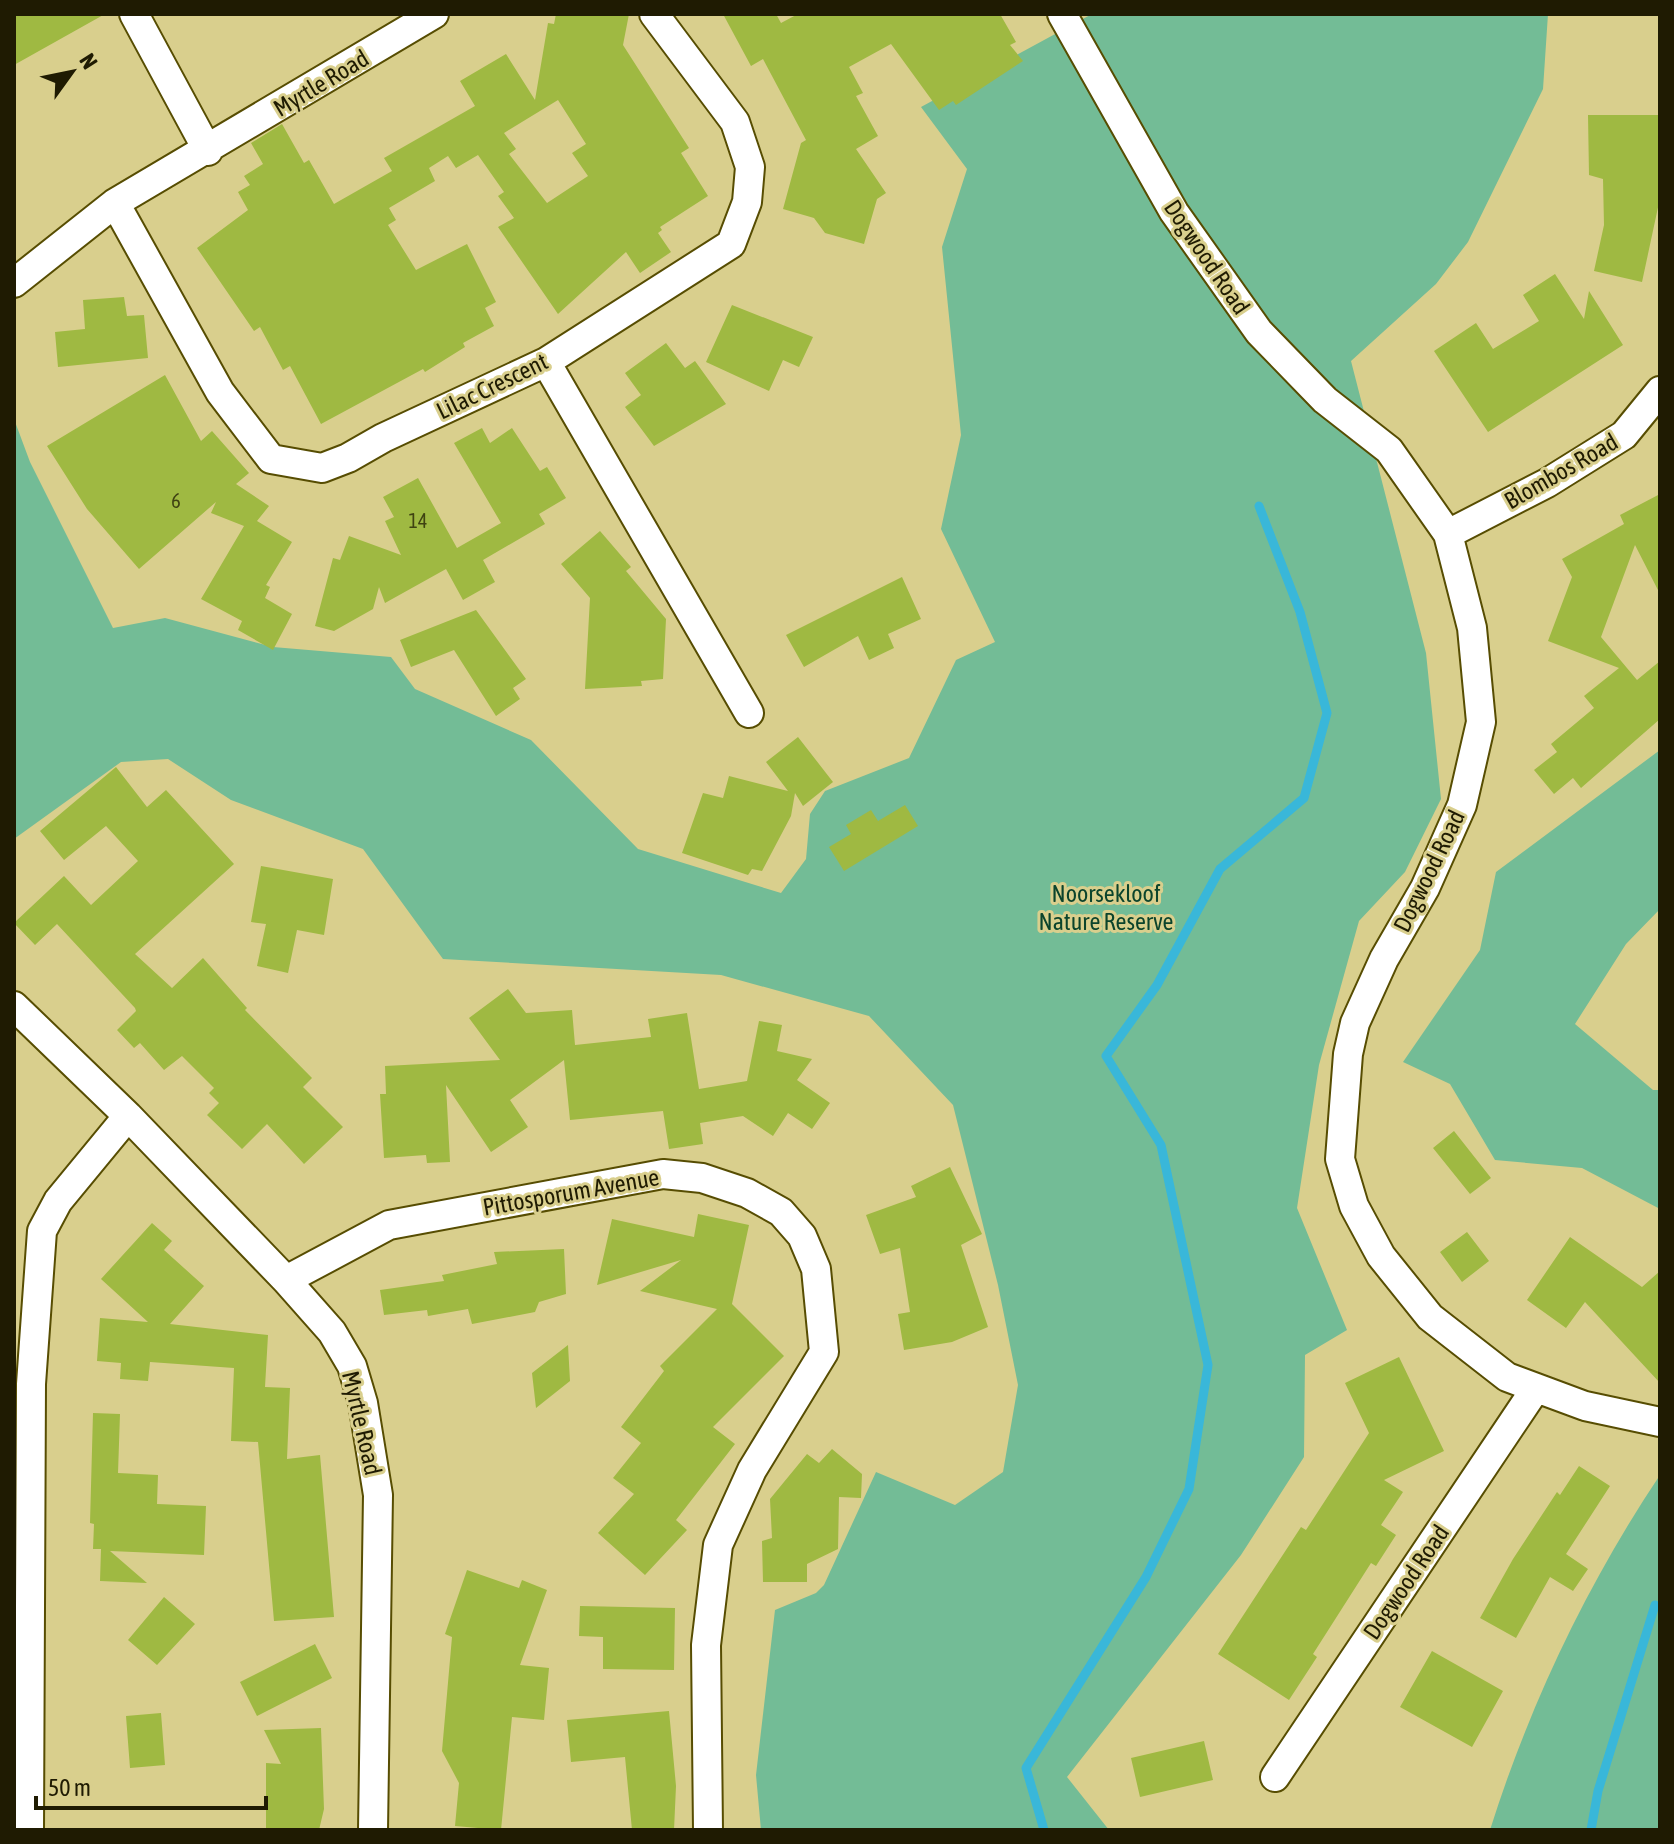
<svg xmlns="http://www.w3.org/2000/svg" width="1674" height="1844" viewBox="0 0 1674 1844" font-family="'Asap Condensed',sans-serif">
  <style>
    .green { fill: #73bc96 }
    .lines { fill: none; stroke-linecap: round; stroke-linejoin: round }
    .stream { stroke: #39b7d9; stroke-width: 9 }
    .building { fill: #9fb942; fill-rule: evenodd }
    .minor-casing { stroke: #574d02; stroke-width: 32 }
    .minor { stroke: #fff; stroke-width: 28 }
    .labels { text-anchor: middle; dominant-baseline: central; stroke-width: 6; stroke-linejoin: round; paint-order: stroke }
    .number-label { font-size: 20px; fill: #3f4212 }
    .street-label { font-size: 24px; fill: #1f1b02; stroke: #d9cf8d }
    .park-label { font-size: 24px; fill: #0b442c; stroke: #d9cf8d }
  </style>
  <rect width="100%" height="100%" fill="#d9cf8d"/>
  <path class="green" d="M1092 14H1548L1543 89 1468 242 1436 284 1351 361 1426 653 1441 799 1405 872 1359 921 1319 1065 1297 1208 1347 1330 1305 1355 1304 1457 1241 1555 1067 1777 1109 1830H761L756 1775 775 1610 816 1593 824 1585 876 1472 955 1505 1003 1472 1018 1385 998 1285 953 1105 869 1016 721 975 443 959 363 849 231 800 168 759 121 762 14 839V419L30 462 113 628 165 618 273 647 391 657 415 689 531 740 638 849 781 893 806 859 810 814 825 791 909 758 956 660 995 642 941 529 961 435 942 247 967 169 921 107Z
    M1660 750V909L1626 944 1575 1024 1653 1090H1660V1209L1582 1168 1495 1160 1450 1084 1403 1062 1480 950 1496 872Z
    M1660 1475V1830H1490C1529 1706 1587 1584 1660 1475Z"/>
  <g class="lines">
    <path class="stream" d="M1044 1830 1026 1768 1146 1577 1189 1489 1208 1365 1161 1145 1106 1056 1157 985 1220 869 1304 798 1327 713 1300 612 1259 506
      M1591 1830 1598 1791 1655 1605"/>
  </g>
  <path class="building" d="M14 14H105L14 65Z
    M556 14H629L623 45 689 148 681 153 708 196 660 227 662 230 658 233 671 252 640 273 626 252 558 314 498 227 514 218 498 196 504 192 478 155 456 168 448 156 429 168 435 181 389 208 396 220 388 225 416 270 467 244 496 302 485 308 494 326 463 343 465 347 425 372 423 369 321 424 290 366 283 370 260 327 254 331 197 248 248 210 238 192 250 185 244 176 263 164 251 143 282 124 304 163 309 160 334 204 392 171 384 158 475 106 460 81 506 54 535 100 548 23 554 24ZM558 100 586 144 572 153 588 176 547 203 509 154 516 149 504 133Z
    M723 14H776L781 23 798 14H1000L1016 42 1010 45 1023 61 956 105 953 101 939 110 891 44 849 67 863 93 856 96 878 136 856 149 886 193 877 199 864 244 825 233 814 218 783 209 801 143 806 140 763 59 751 66Z
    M1588 115H1660V198L1642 282 1594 271 1604 225 1603 179 1589 175Z
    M1555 274 1584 319 1589 291 1623 345 1488 432 1434 351 1476 323 1493 349 1539 321 1523 295Z
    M124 297 127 316 144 315 148 358 58 367 55 332 85 329 83 300Z
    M732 305 813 337 799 367 783 360 769 391 706 362Z
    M666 343 685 368 695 361 726 404 654 446 625 407 641 395 625 373Z
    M165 375 201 441 212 431 249 473 236 484 269 506 257 521 292 542 266 585 270 587 265 598 292 614 273 650 238 630 242 621 201 599 244 526 211 513 216 502 139 569 87 509 47 446Z
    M482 428 490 443 512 428 540 471 547 467 566 498 539 514 545 524 483 560 495 582 463 600 446 569 385 603 379 587 373 609 334 631 315 626 333 558 340 560 349 536 401 555 385 521 394 517 383 497 418 478 457 548 501 523 454 443Z
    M1660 494V594L1635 545 1601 637 1637 680 1660 661V719L1581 788 1573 778 1554 794 1534 770 1557 752 1551 744 1594 708 1584 696 1619 668 1548 641 1572 577 1562 559 1624 524 1620 515Z
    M600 531 631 567 626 571 666 619 663 679 641 681 642 686 585 689 590 598 561 564Z
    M902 577 921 619 888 634 894 648 869 660 858 636 804 667 786 635Z
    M476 610 526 679 513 688 520 699 496 716 454 650 411 667 400 640Z
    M798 737 833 782 803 806 795 793 791 816 762 871 752 869 748 875 682 853 703 793 723 798 729 776 788 791 766 762Z
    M116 767 147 807 166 790 234 864 135 954 172 988 203 958 247 1008 245 1010 312 1078 303 1087 343 1127 304 1164 267 1124 242 1149 207 1115 219 1103 209 1093 214 1088 182 1056 164 1070 140 1043 134 1048 117 1030 136 1011 135 1008 57 924 35 945 14 923 64 876 91 905 138 861 106 826 64 860 40 831Z
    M905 805 918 826 844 871 829 847 851 834 846 825 871 810 878 821Z
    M261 866 333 879 324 935 297 930 288 973 257 966 266 924 251 922Z
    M508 989 526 1013 572 1010 575 1045 651 1037 648 1019 687 1013 699 1089 747 1081 759 1021 782 1025 777 1051 812 1059 797 1080 830 1103 812 1129 788 1113 773 1136 743 1116 700 1123 703 1144 669 1149 663 1111 570 1120 564 1060 510 1100 528 1127 491 1152 446 1085 450 1162 427 1163 426 1155 384 1158 380 1094H386L385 1066 500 1060 469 1018Z
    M1454 1131 1491 1178 1470 1194 1433 1148Z
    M950 1167 982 1234 961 1245 988 1327 952 1342 904 1350 898 1314 910 1312 900 1248 880 1254 866 1215 916 1197 911 1186Z
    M698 1214 749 1225 732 1304 784 1356 713 1427 735 1444 676 1520 687 1530 645 1575 598 1533 634 1494 613 1478 641 1443 621 1427 664 1371 660 1366 717 1309 640 1291 681 1260 597 1285 612 1219 694 1237Z
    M152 1223 172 1241 164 1250 204 1286 170 1324 268 1335 265 1387 290 1388 287 1459 320 1455 334 1617 274 1621 258 1442 231 1441 234 1368 150 1362 148 1381 120 1379 121 1363 97 1361 100 1318 148 1322 101 1279Z
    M1467 1232 1489 1261 1462 1282 1440 1252Z
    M1570 1237 1642 1287 1660 1271V1383L1585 1302 1566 1328 1527 1300Z
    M564 1249 566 1294 539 1302 535 1312 472 1324 468 1309 428 1316 427 1310 384 1315 380 1290 444 1281 442 1275 497 1264 494 1252Z
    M568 1345 570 1381 536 1408 532 1373Z
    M1399 1357 1444 1451 1384 1480 1403 1492 1381 1525 1396 1535 1376 1566 1371 1563 1313 1654 1317 1657 1289 1700 1218 1654 1301 1527 1306 1530 1369 1433 1345 1383Z
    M93 1413 120 1414 118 1473 158 1475 157 1504 206 1506 204 1555 110 1551 147 1583 100 1581 101 1549H93L94 1524 90 1523Z
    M832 1449 862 1474 861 1498 839 1497 838 1549 807 1564V1582H763L762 1541 772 1538 770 1499 807 1454 819 1463Z
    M1579 1466 1610 1486 1566 1554 1588 1569 1573 1591 1550 1577 1516 1638 1480 1618 1513 1559 1557 1492 1560 1495Z
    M467 1570 519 1588 522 1580 547 1590 520 1665 549 1668 544 1720 512 1717 501 1830 455 1826 459 1783 442 1751 452 1637 445 1634Z
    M164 1597 195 1624 157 1665 128 1640Z
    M580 1606 675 1608 674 1670 603 1669V1637L579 1636Z
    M315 1644 332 1678 257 1716 240 1682Z
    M1432 1651 1503 1691 1472 1747 1400 1707Z
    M669 1711 676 1786 674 1830H632L625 1757 571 1762 567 1720Z
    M161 1713 165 1765 130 1768 126 1716Z
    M321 1728 324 1809 319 1830H266V1763L281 1764 264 1730Z
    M1204 1741 1213 1780 1140 1797 1131 1758Z"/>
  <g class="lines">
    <defs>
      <path id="minor" d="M134 14 208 151
        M1062 14 1174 212 1259 332 1325 400 1389 450 1448 534 1472 628 1481 722 1462 805 1425 888 1384 959 1355 1023 1348 1054 1340 1159 1354 1206 1381 1256 1430 1317 1507 1377 1585 1406 1660 1422
        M115 203 220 392 271 459 322 468 348 458 383 438 546 362 731 244 747 202 750 167 735 122 654 14
        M14 283 115 203 434 14
        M546 362 749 713
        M1448 534 1547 483 1624 435 1660 391
        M14 1006 128 1116 286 1280 332 1332 352 1366 363 1403 378 1495 373 1830
        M286 1280 389 1225 663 1174 702 1178 747 1193 781 1212 802 1236 816 1269 824 1352 752 1470 718 1545 706 1645 708 1830
        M1275 1777 1536 1388
        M29 1830 31 1384 42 1231 58 1201 128 1116"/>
    </defs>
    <use href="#minor" class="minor-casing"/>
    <use href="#minor" class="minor"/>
  </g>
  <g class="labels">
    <g class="number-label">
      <text x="176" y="500">6</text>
      <text x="418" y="520">14</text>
    </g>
    <g class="street-label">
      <text transform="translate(321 83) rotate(-31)">Myrtle Road</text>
      <text transform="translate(1207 257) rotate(56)">Dogwood Road</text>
      <text transform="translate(492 386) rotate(-26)">Lilac Crescent</text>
      <text transform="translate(1561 471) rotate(-30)">Blombos Road</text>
      <text transform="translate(1429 871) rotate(-64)">Dogwood Road</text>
      <text transform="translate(571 1192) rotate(-10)">Pittosporum Avenue</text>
      <text transform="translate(362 1423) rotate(77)">Myrtle Road</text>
      <text transform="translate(1406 1582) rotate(-56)">Dogwood Road</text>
    </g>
    <g class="park-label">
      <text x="1106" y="893">Noorsekloof<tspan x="1106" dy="28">Nature Reserve</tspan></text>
    </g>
  </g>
  <rect width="1674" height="1844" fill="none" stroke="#1f1b02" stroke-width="32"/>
  <g transform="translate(72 72) rotate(57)" stroke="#d9cf8d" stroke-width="6" paint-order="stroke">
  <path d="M0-6L14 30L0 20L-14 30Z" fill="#1f1b02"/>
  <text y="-12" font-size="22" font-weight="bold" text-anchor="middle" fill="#1f1b02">N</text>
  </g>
  <path d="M36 1796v12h230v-12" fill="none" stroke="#1f1b02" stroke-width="4"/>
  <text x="48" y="1796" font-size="24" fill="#1f1b02" stroke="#d9cf8d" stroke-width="6" paint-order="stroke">50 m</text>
</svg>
